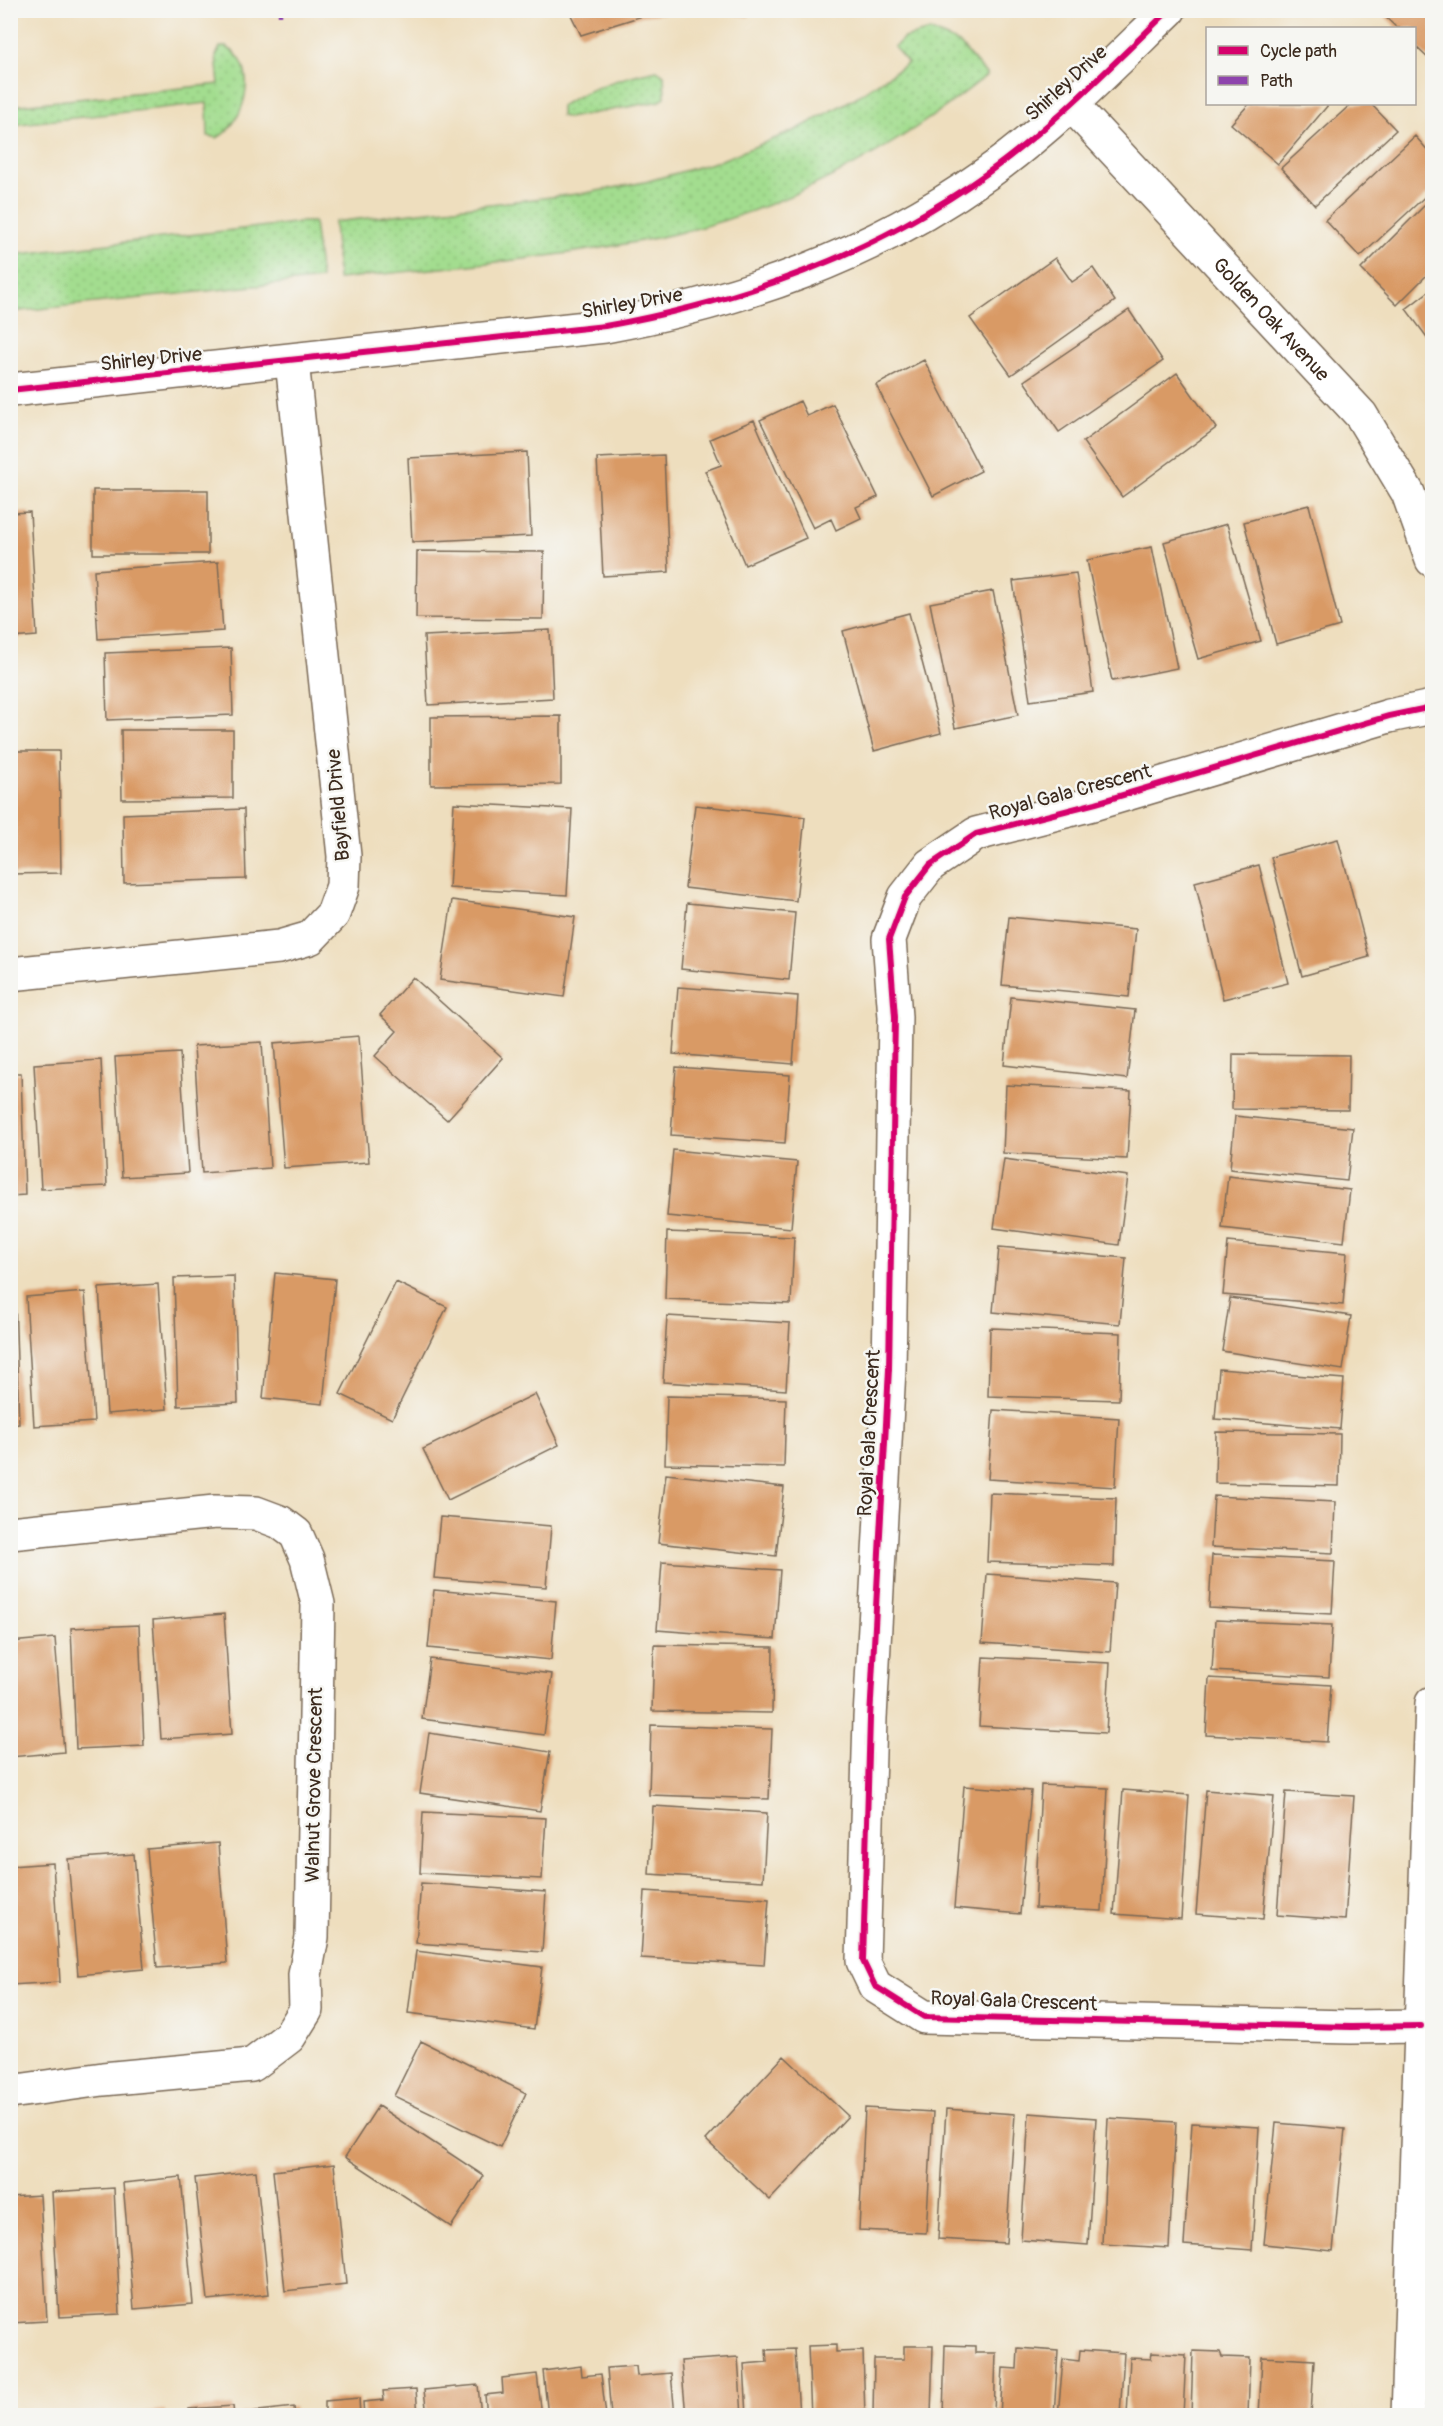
<svg xmlns="http://www.w3.org/2000/svg" width="1443" height="2426" viewBox="0 0 1443 2426" font-family="Pangolin,sans-serif">
  <style>
    .grass { fill: url(#grass-dots); stroke: #6f8456; stroke-width: 1.5 }
    .building { fill: #d99a65 }
    .lines { fill: none; stroke-linecap: round; stroke-linejoin: round }
    .minor-casing { stroke: #7a6956; stroke-width: 36 }
    .tertiary-casing { stroke: #7a6956; stroke-width: 36 }
    .minor { stroke: #fff; stroke-width: 33 }
    .tertiary { stroke: #fff; stroke-width: 33 }
    .quiet { stroke: #8e44ad; stroke-width: 4.5; stroke-dasharray: 9 4.5; stroke-linecap: butt }
    .cycleway-casing { stroke: #f6f6f2; stroke-width: 10 }
    .cycleway { stroke: #d6006c; stroke-width: 6 }
    .labels { text-anchor: middle; dominant-baseline: central; stroke-width: 5; stroke-linejoin: round; paint-order: stroke }
    .street-label { font-size: 20px; fill: #3b2a1e; stroke: #f6f6f2 }
  </style>
  <defs>
    <pattern id="grass-dots" width="8" height="8" patternUnits="userSpaceOnUse" patternTransform="scale(1.5)"><rect width="8" height="8" fill="#a3dd8f"/><path d="M2 2h.1M6 6h.1" fill="none" stroke="#8dbe7b" stroke-width="1.8" stroke-linecap="round"/></pattern>
  </defs>
  <rect width="100%" height="100%" fill="#f6f6f2"/>
  <filter id="ink" filterUnits="userSpaceOnUse"><feTurbulence type="fractalNoise" baseFrequency=".0167" numOctaves="2"/><feDisplacementMap in="SourceGraphic" scale="12" xChannelSelector="R" yChannelSelector="G"/><feConvolveMatrix kernelMatrix="1 2 1 2 8 2 1 2 1" color-interpolation-filters="sRGB"/></filter>
  <filter id="wash" filterUnits="userSpaceOnUse"><feTurbulence type="fractalNoise" baseFrequency=".008" numOctaves="4" result="noise"/><feDisplacementMap in="SourceGraphic" scale="24" xChannelSelector="R" yChannelSelector="G"/><feGaussianBlur stdDeviation="1.35" result="paint"/><feColorMatrix in="noise" values="0 0 0 0 0 0 0 0 0 0 0 0 0 0 0 0 0 1.4 0 .05"/><feComposite in="paint" operator="in"/></filter>
  <g filter="url(#wash)">
    <rect width="100%" height="100%" fill="#eedebe"/>
    <path class="grass" d="M930 31 959 43 987 75C895 150 787 209 670 235 561 259 448 266 338 279L334 222 586 193 645 182 719 161 796 130 855 98 908 63 894 47 904 38Z
      M220 47H226C261 64 246 123 217 138L208 136 207 103 11 125V106L219 84 216 56Z
      M657 70 664 75 665 97 660 101 568 118 561 116V106C590 87 623 77 657 70Z
      M303 222H314L321 279 11 312V255Z"/>
    <g id="blocks">
      <path class="building" d="M347 10H370V12L347 14Z
        M574 10H678L679 12 642 16 581 35 570 13Z
        M704 10H750L749 17Z
        M1378 10H1432V62L1414 45V28H1397Z
        M1249 104H1329L1278 164 1231 124Z
        M1351 104H1371L1396 130 1315 205 1281 168Z
        M1415 136 1432 155V190L1360 257 1325 220Z
        M1432 198V270L1397 305 1361 269Z
        M1055 258 1072 282 1093 268 1115 301 1011 375 970 318Z
        M1432 289V344L1406 309Z
        M1129 310 1163 361 1059 432 1024 381Z
        M924 360 981 471 933 496 876 385Z
        M1177 373 1216 428 1122 497 1083 442Z
        M800 401 807 416 833 404 878 497 856 507 861 518 836 530 831 519 813 528 760 420Z
        M754 420 806 538 745 565 705 471 721 465 710 439Z
        M527 452 531 536 412 542 408 458Z
        M664 455 669 572 603 576 597 458Z
        M93 490H208V554H93Z
        M1309 505 1340 626 1276 644 1244 522Z
        M30 512 37 636 10 638V513Z
        M1227 524 1261 641 1198 659 1164 542Z
        M1152 547 1177 668 1112 681 1087 560Z
        M417 551 544 552 543 619 416 618Z
        M218 562 223 631 98 639 94 570Z
        M1076 573 1093 692 1030 701 1013 581Z
        M993 591 1018 715 955 728 930 603Z
        M909 613 941 733 874 751 843 631Z
        M550 630 553 698 428 705 424 636Z
        M231 648 233 715 107 720 105 653Z
        M561 716V784L431 785V717Z
        M121 730H233V798L122 799Z
        M10 751H59L61 873 10 874Z
        M454 803 572 809 567 895 449 888Z
        M695 805 805 817 796 901 685 888Z
        M244 809 246 879 124 883 123 814Z
        M1338 839 1369 957 1302 976 1271 857Z
        M1259 865 1288 983 1223 999 1195 882Z
        M452 900 575 917 564 997 440 980Z
        M687 903 795 913 789 980 681 969Z
        M1009 917 1136 929 1129 997 1002 985Z
        M413 977 503 1058 447 1120 375 1056 397 1031 380 1015Z
        M678 987 798 996 793 1064 673 1054Z
        M1011 997 1135 1010 1127 1079 1004 1065Z
        M359 1036 369 1162 284 1168 274 1043Z
        M262 1042 270 1168 202 1173 194 1046Z
        M180 1053 188 1173 122 1177 115 1057Z
        M1233 1054 1349 1055 1348 1110 1232 1109Z
        M101 1060 107 1186 41 1189 34 1064Z
        M676 1067 790 1075 785 1143 671 1135Z
        M10 1073H21L25 1195 10 1196Z
        M1006 1085 1131 1091 1127 1159 1003 1153Z
        M1235 1116 1353 1128 1347 1181 1230 1169Z
        M673 1150 797 1162 791 1228 667 1216Z
        M1004 1159 1128 1176 1119 1245 994 1228Z
        M1228 1176 1350 1190 1344 1242 1222 1228Z
        M667 1232 794 1237 791 1304 665 1299Z
        M1228 1242 1347 1253 1343 1305 1223 1295Z
        M999 1247 1126 1258 1120 1324 993 1312Z
        M275 1273 335 1279 323 1404 263 1398Z
        M234 1276 238 1403 178 1406 174 1278Z
        M396 1282 447 1307 392 1419 340 1394Z
        M158 1284 167 1409 107 1414 99 1288Z
        M85 1292 94 1422 34 1426 26 1297Z
        M1230 1298 1351 1316 1343 1370 1222 1351Z
        M15 1299 19 1424 10 1425V1300Z
        M667 1316 790 1323 786 1390 663 1382Z
        M990 1328 1121 1333 1119 1400 988 1396Z
        M1219 1369 1344 1379 1340 1429 1215 1419Z
        M535 1394 559 1445 448 1500 423 1449Z
        M667 1396 786 1399 784 1467 665 1464Z
        M993 1410 1119 1418 1115 1487 988 1479Z
        M1216 1432 1340 1434 1339 1486 1215 1483Z
        M666 1474 784 1487 776 1556 658 1543Z
        M990 1493 1116 1498 1114 1566 987 1562Z
        M1214 1496 1335 1502 1333 1553 1211 1547Z
        M440 1517 551 1526 546 1587 434 1578Z
        M1212 1555 1335 1561 1332 1614 1209 1608Z
        M662 1562 780 1570 775 1639 657 1630Z
        M987 1574 1115 1583 1110 1652 982 1643Z
        M434 1590 556 1601 551 1660 428 1648Z
        M224 1614 232 1734 161 1739 153 1620Z
        M1215 1620 1332 1625 1329 1677 1212 1671Z
        M139 1625 144 1746 76 1749 71 1628Z
        M55 1638 64 1752 10 1757V1642Z
        M654 1645 773 1647 772 1713 652 1711Z
        M983 1657 1110 1663 1106 1733 979 1726Z
        M430 1659 552 1674 544 1735 422 1719Z
        M1209 1678 1331 1685 1327 1742 1206 1735Z
        M651 1725 772 1729 769 1799 649 1795Z
        M429 1733 550 1752 540 1811 420 1793Z
        M1041 1785 1108 1788 1102 1911 1035 1908Z
        M964 1786 1031 1791 1020 1914 954 1908Z
        M1123 1790 1189 1795 1181 1919 1114 1914Z
        M1206 1790 1274 1796 1263 1919 1196 1914Z
        M1286 1792 1354 1796 1345 1920 1277 1915Z
        M653 1806 767 1813 763 1881 649 1874Z
        M423 1812 546 1818 542 1879 420 1873Z
        M218 1843 227 1963 157 1968 147 1849Z
        M134 1854 144 1969 78 1975 68 1859Z
        M53 1863 60 1982 10 1985V1866Z
        M421 1883 546 1892 542 1952 416 1943Z
        M645 1891 769 1899 764 1965 641 1958Z
        M416 1951 542 1967 534 2029 408 2013Z
        M421 2041 526 2093 500 2147 394 2096Z
        M784 2056 848 2116 770 2200 706 2140Z
        M378 2106 484 2176 451 2227 345 2157Z
        M865 2108 933 2112 926 2233 859 2230Z
        M946 2109 1015 2114 1006 2243 938 2239Z
        M1029 2113 1096 2118 1088 2245 1021 2240Z
        M1108 2118 1176 2122 1169 2248 1102 2244Z
        M1192 2123 1259 2127 1252 2250 1184 2245Z
        M1276 2123 1345 2129 1333 2251 1264 2244Z
        M334 2164 346 2284 285 2291 273 2171Z
        M256 2171 269 2294 208 2300 195 2178Z
        M181 2177 193 2304 134 2309 123 2183Z
        M114 2188 120 2314 59 2317 52 2192Z
        M40 2195 47 2321 10 2323V2197Z
        M836 2345V2352L863 2351 865 2416H811L808 2346Z
        M945 2345 975 2346V2353H996L994 2416H943Z
        M904 2346H933L931 2416H873L874 2359H904Z
        M1018 2348 1058 2351 1054 2416H1000L1003 2368 1017 2369Z
        M795 2349 799 2416H747L744 2364 767 2362 766 2350Z
        M1080 2350 1124 2353 1120 2416H1058L1063 2359 1079 2361Z
        M1193 2351 1220 2352 1222 2357 1250 2358 1248 2416H1191Z
        M1152 2353 1186 2355 1183 2416H1127L1130 2358 1151 2359Z
        M738 2357 742 2416H686L681 2361Z
        M1262 2357 1314 2360 1311 2416H1259Z
        M581 2366 582 2376 601 2374 606 2416H548L543 2371Z
        M636 2366 637 2376 671 2373 675 2416H611L607 2368Z
        M537 2374 542 2416H487L485 2395 503 2393 502 2378Z
        M478 2385 481 2416H427L424 2390Z
        M416 2389 418 2416H364L363 2402 384 2400 383 2391Z
        M359 2398 360 2416H325V2401Z
        M233 2406 234 2416H190L189 2409Z
        M294 2407 295 2416H241V2413Z
        M165 2410V2416H121V2414Z"/>
    </g>
  </g>
  <g filter="url(#ink)">
    <use href="#blocks" fill-opacity="0" stroke="#7a6956" stroke-width="1.5"/>
    <g class="lines">
      <defs>
        <g id="minor">
          <path id="s1" d="M1071 104 1361 415 1408 493 1432 560"/>
          <path d="M10 974 279 947 310 938 333 914 343 886 344 856 292 361"/>
          <path d="M10 1533 215 1512 256 1513 280 1522 296 1534 307 1559 318 1604 312 1937 305 1975 306 2010 289 2037 252 2065 103 2079 10 2092"/>
          <path d="M1421 2026 1351 2027 924 2017 875 1986 863 1961 870 1718 889 1369 895 1017 889 939 905 897 930 865 976 834 1096 803 1389 716 1432 707"/>
          <path d="M1408 2416 1432 1703"/>
        </g>
        <path id="tertiary" d="M10 390 605 326C742 301 871 256 986 174 1052 127 1110 67 1169 10"/>
      </defs>
      <use href="#minor" class="minor-casing"/>
      <use href="#tertiary" class="tertiary-casing"/>
      <use href="#minor" class="minor"/>
      <use href="#tertiary" class="tertiary"/>
      <path class="quiet" d="M280 10V16"/>
      <defs>
        <path id="cycleway" d="M10 390 605 326C742 301 871 256 986 174 1052 127 1110 67 1169 10
          M1421 2026 1351 2027 924 2017 875 1986 863 1961 870 1718 889 1369 895 1017 889 939 905 897 930 865 976 834 1096 803 1389 716 1432 707"/>
      </defs>
      <use href="#cycleway" class="cycleway-casing"/>
      <use href="#cycleway" class="cycleway"/>
    </g>
  </g>
  <g class="labels">
    <g class="street-label">
      <text transform="translate(1066 83) rotate(-42)">Shirley Drive</text>
      <text transform="translate(632 303) rotate(-10)">Shirley Drive</text>
      <text stroke="none"><textPath href="#s1" startOffset="294">Golden Oak Avenue</textPath></text>
      <text transform="translate(151 359) rotate(-6)">Shirley Drive</text>
      <text transform="translate(1070 792) rotate(-15)">Royal Gala Crescent</text>
      <text transform="translate(338 805) rotate(-95)">Bayfield Drive</text>
      <text transform="translate(869 1433) rotate(-87)">Royal Gala Crescent</text>
      <text transform="translate(314 1785) rotate(-89)">Walnut Grove Crescent</text>
      <text transform="translate(1014 2001) rotate(2)">Royal Gala Crescent</text>
    </g>
  </g>
  <rect width="1443" height="2426" fill="none" stroke="#f6f6f2" stroke-width="36"/>
  <rect x="1206" y="27" width="210" height="78" fill="#f6f6f2" stroke="#aba49d" stroke-width="1.5"/>
  <rect x="1218" y="46" width="30" height="9" fill="#d6006c" stroke="#aba49d" stroke-width="1.5"/>
  <text x="1260" y="57" font-size="18" fill="#3b2a1e">Cycle path</text>
  <rect x="1218" y="76" width="30" height="9" fill="#8e44ad" stroke="#aba49d" stroke-width="1.5"/>
  <text x="1260" y="87" font-size="18" fill="#3b2a1e">Path</text>
</svg>
